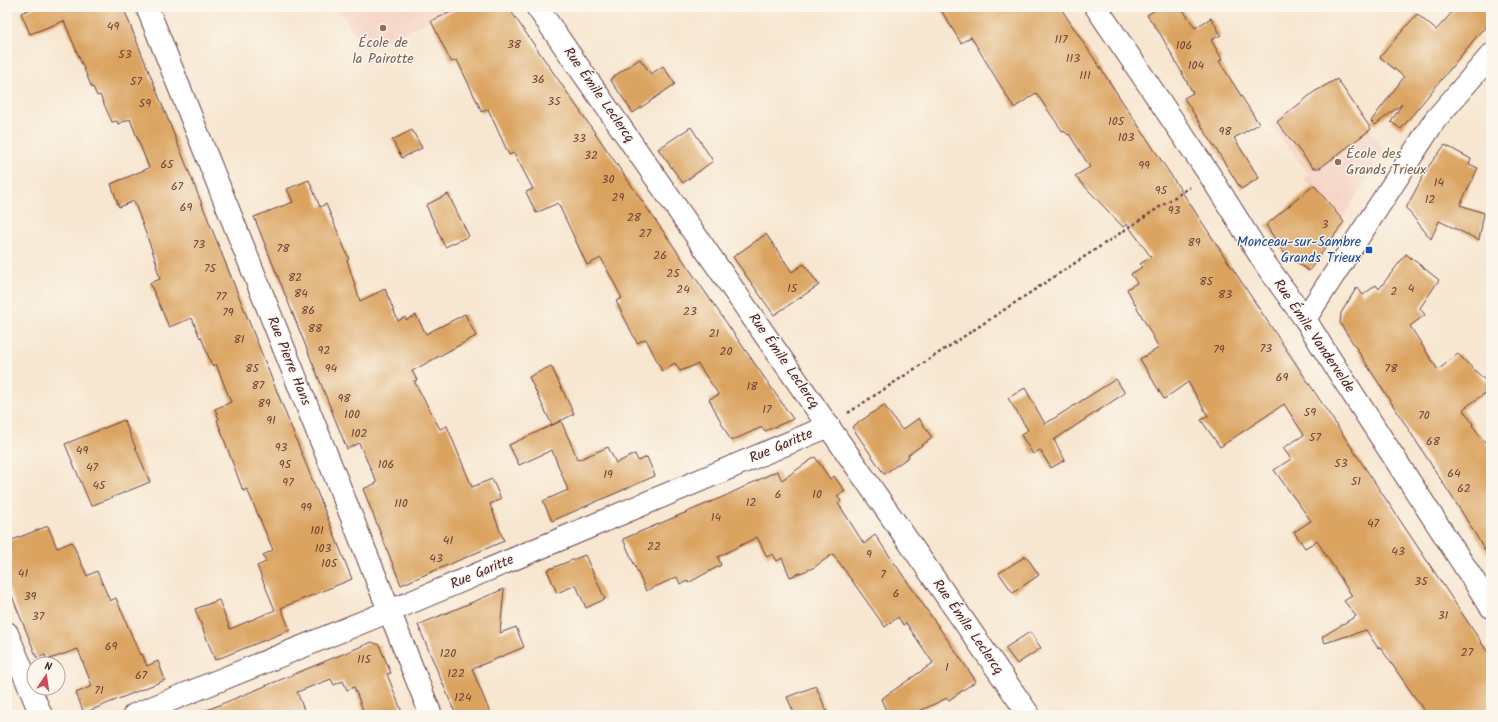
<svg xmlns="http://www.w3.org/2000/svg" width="1498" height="722" viewBox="0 0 1498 722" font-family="Kalam,sans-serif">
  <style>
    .built { fill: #f5d2c3 }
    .building { fill: #daa35e }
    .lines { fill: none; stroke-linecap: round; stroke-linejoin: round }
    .minor-casing { stroke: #643d44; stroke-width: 24 }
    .path { stroke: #643d44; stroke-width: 2.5; stroke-dasharray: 3 3; stroke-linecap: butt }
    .minor { stroke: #fff; stroke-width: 22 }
    .education-dot { fill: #8d6e63; stroke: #fbf7ec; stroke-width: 1.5 }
    .transit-dot { fill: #1a4fb4; stroke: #fbf7ec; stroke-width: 1.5 }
    .labels { text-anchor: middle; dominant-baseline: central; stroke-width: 3; stroke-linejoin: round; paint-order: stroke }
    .number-label { font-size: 12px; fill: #6e4038 }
    .education-label { font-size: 14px; fill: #785e54; stroke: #fbf7ec }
    .street-label { font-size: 14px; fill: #4a1f2b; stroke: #fbf7ec }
    .transit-label { font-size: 14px; fill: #164399; stroke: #fbf7ec; text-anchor: end }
  </style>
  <rect width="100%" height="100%" fill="#fbf7ec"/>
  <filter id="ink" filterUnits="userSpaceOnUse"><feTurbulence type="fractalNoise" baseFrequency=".025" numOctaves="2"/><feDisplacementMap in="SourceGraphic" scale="8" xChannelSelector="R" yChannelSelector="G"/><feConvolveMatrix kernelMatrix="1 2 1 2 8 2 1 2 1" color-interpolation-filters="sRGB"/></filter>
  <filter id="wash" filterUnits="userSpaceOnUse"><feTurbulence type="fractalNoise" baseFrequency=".012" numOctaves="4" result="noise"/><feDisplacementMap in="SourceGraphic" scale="16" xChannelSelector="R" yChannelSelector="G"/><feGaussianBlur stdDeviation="0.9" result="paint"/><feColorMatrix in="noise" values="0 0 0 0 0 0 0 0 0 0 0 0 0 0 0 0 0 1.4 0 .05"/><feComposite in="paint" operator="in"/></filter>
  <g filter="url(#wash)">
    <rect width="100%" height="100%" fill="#f7e6d0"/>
    <path class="built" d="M338 7H460L366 49Z
      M1333 81 1384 150 1341 221 1304 179 1309 174 1271 125 1303 97Z"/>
    <g id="blocks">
      <path class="building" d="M36 7H123L352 579 281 608 290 630 215 660 195 609 219 600 230 629 275 610 257 566 266 562 263 555 273 550 247 489 243 491 217 420 219 419 215 409 231 402 216 364 212 366 201 337 200 338 192 318 169 327 150 283 160 279 156 265 157 264 134 201 119 207 111 184 149 168 130 119 118 124 117 121 112 122 100 95 97 96 93 87 92 88 64 21 30 34 21 13Z
        M462 7H508L793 419 765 431 762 427 731 441 709 399 719 395 698 364 680 371 675 363 662 371 646 339 637 343 616 301 622 298 601 258 587 265 558 203 536 213 526 192 533 189 514 153 509 155 488 109 482 112 457 60 451 62 431 21Z
        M939 7H1060L1256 304 1491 657V715H1427L1380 647 1378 648 1366 630 1325 643 1322 637 1356 616 1344 601 1352 596 1317 541 1305 548 1294 532 1311 521 1274 470 1291 459 1283 448 1304 435 1284 404 1220 447 1201 420 1208 416 1188 382 1164 399 1140 359 1159 348 1127 289 1137 283 1131 274 1142 267 1140 264 1151 257 1127 224 1123 227 1075 176 1090 167 1069 134 1068 135 1064 131 1063 132 1036 93 1014 108 971 37 961 43Z
        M1160 7H1181L1195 28 1211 18 1221 35 1211 40 1222 59 1219 61 1259 124 1234 138 1259 178 1241 189 1184 98 1193 93 1161 35 1147 15Z
        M1457 7H1491V21L1483 31 1482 30 1401 129 1391 122 1402 104 1375 125 1371 121 1404 77 1380 57 1417 14 1436 30Z
        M640 59 651 74 663 66 675 84 633 113 610 79Z
        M1337 79 1371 129 1320 168H1313L1277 122 1314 92Z
        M691 127 713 161 683 183 658 149Z
        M412 130 422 148 402 158 392 140Z
        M1445 145 1471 159 1469 164 1478 168 1460 205 1484 213 1479 240 1439 221 1431 239 1406 208 1428 167Z
        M309 180 320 207 326 204 349 259 347 260 360 301 385 289 398 321 405 317 406 320 416 315 426 334 465 314 476 336 412 371 417 380 414 381 440 429 447 426 472 487 492 479 501 499 490 504 504 541 401 585 363 489 377 483 359 443 347 449 254 217 293 202 287 189Z
        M1314 185 1344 222 1309 271 1284 253 1266 225Z
        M448 194 469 236 445 247 426 205Z
        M766 234 792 272 804 264 819 285 774 315 733 257Z
        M1406 254 1439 280 1420 308 1425 315 1410 326 1438 370 1458 354 1491 386V389L1463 409 1473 424 1472 425 1491 450V560L1463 514 1340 323 1341 313 1357 287 1363 295 1376 285 1379 289Z
        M551 366 574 414 552 425 529 377Z
        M1116 379 1125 393 1054 440 1065 460 1051 468 1040 450 1033 454 1021 435 1028 430 1008 398 1025 388 1045 424Z
        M884 405 902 430 919 418 932 438 908 455 909 457 884 474 852 427Z
        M124 420 150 482 91 506 65 444Z
        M561 421 578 460 608 447 616 463 635 454 638 461 647 457 655 476 552 521 543 501 568 490 552 450 519 465 509 445Z
        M815 457 830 479 834 476 845 491 837 496 841 501 838 503 864 544 875 535 976 681 949 700 947 698 911 715H888L881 699 933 663 906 623 903 625 898 617 885 627 833 554 813 568 790 577 782 558 777 561 773 554 767 557 757 537 718 557 721 565 688 583V581L680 584 677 577 646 591 623 539 725 496 777 471 782 480Z
        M48 526 57 548 72 542 87 576 97 571 110 601 116 598 140 655 142 654 147 666 158 661 165 680 84 713 76 693 92 686 78 649 47 660 45 655 37 658 7 584V542Z
        M585 555 605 599 586 608 576 585 557 593 547 570Z
        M1026 556 1039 575 1013 593 999 573Z
        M504 589 500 633 516 627 524 647 472 669 491 715H456L418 625Z
        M1030 632 1041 648 1017 664 1005 648Z
        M372 642 379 645 391 673 387 674 403 715H365L354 687 347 690 343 681 334 685 331 679 297 692 306 715H195Z
        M816 686 828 715H795L787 697Z"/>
    </g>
  </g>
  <g filter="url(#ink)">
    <use href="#blocks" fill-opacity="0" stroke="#643d44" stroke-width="1"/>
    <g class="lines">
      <defs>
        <path id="minor" d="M147 7 431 715
          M537 7 1029 715
          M1096 7 1209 174 1266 265 1305 319 1323 348 1491 607
          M1305 319 1435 120 1491 55
          M7 633 41 715
          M134 715 390 611 829 426"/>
      </defs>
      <use href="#minor" class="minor-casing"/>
      <path class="path" d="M848 413 1190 187"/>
      <use href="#minor" class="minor"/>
    </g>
  </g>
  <g class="education-dot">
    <circle cx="383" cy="28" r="4"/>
    <circle cx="1338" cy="162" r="4"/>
  </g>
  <rect class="transit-dot" x="1365" y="246" width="8" height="8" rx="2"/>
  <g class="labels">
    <g class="number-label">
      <text x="113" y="26">49</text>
      <text x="1061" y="39">117</text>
      <text x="514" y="44">38</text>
      <text x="1184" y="45">106</text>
      <text x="125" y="54">53</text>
      <text x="1073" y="58">113</text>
      <text x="1196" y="65">104</text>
      <text x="1085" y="75">111</text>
      <text x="538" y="79">36</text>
      <text x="136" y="81">57</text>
      <text x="554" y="101">35</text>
      <text x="145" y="103">59</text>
      <text x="1116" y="121">105</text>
      <text x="1225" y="131">98</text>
      <text x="1126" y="137">103</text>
      <text x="579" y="138">33</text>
      <text x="591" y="155">32</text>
      <text x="167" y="164">65</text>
      <text x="1144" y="165">99</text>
      <text x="608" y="179">30</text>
      <text x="1439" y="182">14</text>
      <text x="177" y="186">67</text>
      <text x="1161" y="190">95</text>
      <text x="618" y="197">29</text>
      <text x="1430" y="199">12</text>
      <text x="186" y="207">69</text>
      <text x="1174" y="210">93</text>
      <text x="634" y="217">28</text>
      <text x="1325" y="224">3</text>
      <text x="645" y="233">27</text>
      <text x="1194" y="242">89</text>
      <text x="199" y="244">73</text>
      <text x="283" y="248">78</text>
      <text x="660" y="255">26</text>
      <text x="210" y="268">75</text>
      <text x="673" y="273">25</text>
      <text x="295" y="277">82</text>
      <text x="1206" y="281">85</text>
      <text x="792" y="288">15</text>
      <text x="1411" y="288">4</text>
      <text x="683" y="289">24</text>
      <text x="1394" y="291">2</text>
      <text x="301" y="293">84</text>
      <text x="1225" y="294">83</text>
      <text x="221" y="296">77</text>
      <text x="308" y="310">86</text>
      <text x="690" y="311">23</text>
      <text x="228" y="312">79</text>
      <text x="315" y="328">88</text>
      <text x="714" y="333">21</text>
      <text x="239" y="339">81</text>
      <text x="1266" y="348">73</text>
      <text x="1219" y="349">79</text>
      <text x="324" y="350">92</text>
      <text x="726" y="351">20</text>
      <text x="252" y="368">85</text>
      <text x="331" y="368">94</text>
      <text x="1391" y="368">78</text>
      <text x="1282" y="377">69</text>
      <text x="258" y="385">87</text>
      <text x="752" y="386">18</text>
      <text x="344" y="398">98</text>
      <text x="264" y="403">89</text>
      <text x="767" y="409">17</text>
      <text x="1310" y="412">59</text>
      <text x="352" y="414">100</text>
      <text x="1424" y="415">70</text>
      <text x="271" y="420">91</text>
      <text x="359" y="433">102</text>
      <text x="1315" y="437">57</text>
      <text x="1433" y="441">68</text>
      <text x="281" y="447">93</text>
      <text x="82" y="450">49</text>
      <text x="1341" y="463">53</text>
      <text x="285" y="464">95</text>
      <text x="386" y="464">106</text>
      <text x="92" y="467">47</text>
      <text x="1454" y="473">64</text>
      <text x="608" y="474">19</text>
      <text x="1356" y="481">51</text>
      <text x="288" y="482">97</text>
      <text x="99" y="485">45</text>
      <text x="1464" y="488">62</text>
      <text x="778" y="494">6</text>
      <text x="817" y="494">10</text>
      <text x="751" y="502">12</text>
      <text x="401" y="503">110</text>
      <text x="306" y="507">99</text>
      <text x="716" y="517">14</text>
      <text x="1373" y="523">47</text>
      <text x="317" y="530">101</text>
      <text x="448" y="540">41</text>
      <text x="654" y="546">22</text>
      <text x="323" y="548">103</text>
      <text x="1398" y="551">43</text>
      <text x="869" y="554">9</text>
      <text x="436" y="558">43</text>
      <text x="329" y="563">105</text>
      <text x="23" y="573">41</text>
      <text x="883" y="574">7</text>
      <text x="1421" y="581">35</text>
      <text x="896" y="593">6</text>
      <text x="30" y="596">39</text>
      <text x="1443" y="615">31</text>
      <text x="38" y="616">37</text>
      <text x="111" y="646">69</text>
      <text x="1467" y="652">27</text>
      <text x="448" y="653">120</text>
      <text x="364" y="659">115</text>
      <text x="947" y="667">1</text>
      <text x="456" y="673">122</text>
      <text x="141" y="675">67</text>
      <text x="99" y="690">71</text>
      <text x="463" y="697">124</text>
    </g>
    <g class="education-label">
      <text x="383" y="43">École de<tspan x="383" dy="16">la Pairotte</tspan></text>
      <text x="1346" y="154" text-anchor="start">École des<tspan x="1346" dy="16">Grands Trieux</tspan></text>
    </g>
    <g class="street-label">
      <text transform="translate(599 95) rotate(55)">Rue Émile Leclercq</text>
      <text transform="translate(1314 336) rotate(56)">Rue Émile Vandervelde</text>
      <text transform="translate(289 361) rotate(68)">Rue Pierre Hans</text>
      <text transform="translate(784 361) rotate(55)">Rue Émile Leclercq</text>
      <text transform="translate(781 446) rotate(-23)">Rue Garitte</text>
      <text transform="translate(482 572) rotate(-23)">Rue Garitte</text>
      <text transform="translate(968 627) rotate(55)">Rue Émile Leclercq</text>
    </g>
    <g class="transit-label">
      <text x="1361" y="242">Monceau-sur-Sambre<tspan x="1361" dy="16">Grands Trieux</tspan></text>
    </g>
  </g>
  <rect width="1498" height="722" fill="none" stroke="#fbf7ec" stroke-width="24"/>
  <g transform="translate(46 676) rotate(13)"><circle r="19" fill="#fbf7ec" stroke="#b4a19f"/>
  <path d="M0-3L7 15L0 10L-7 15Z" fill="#d1495b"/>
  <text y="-6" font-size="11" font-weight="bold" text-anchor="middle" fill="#4a1f2b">N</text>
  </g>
</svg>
